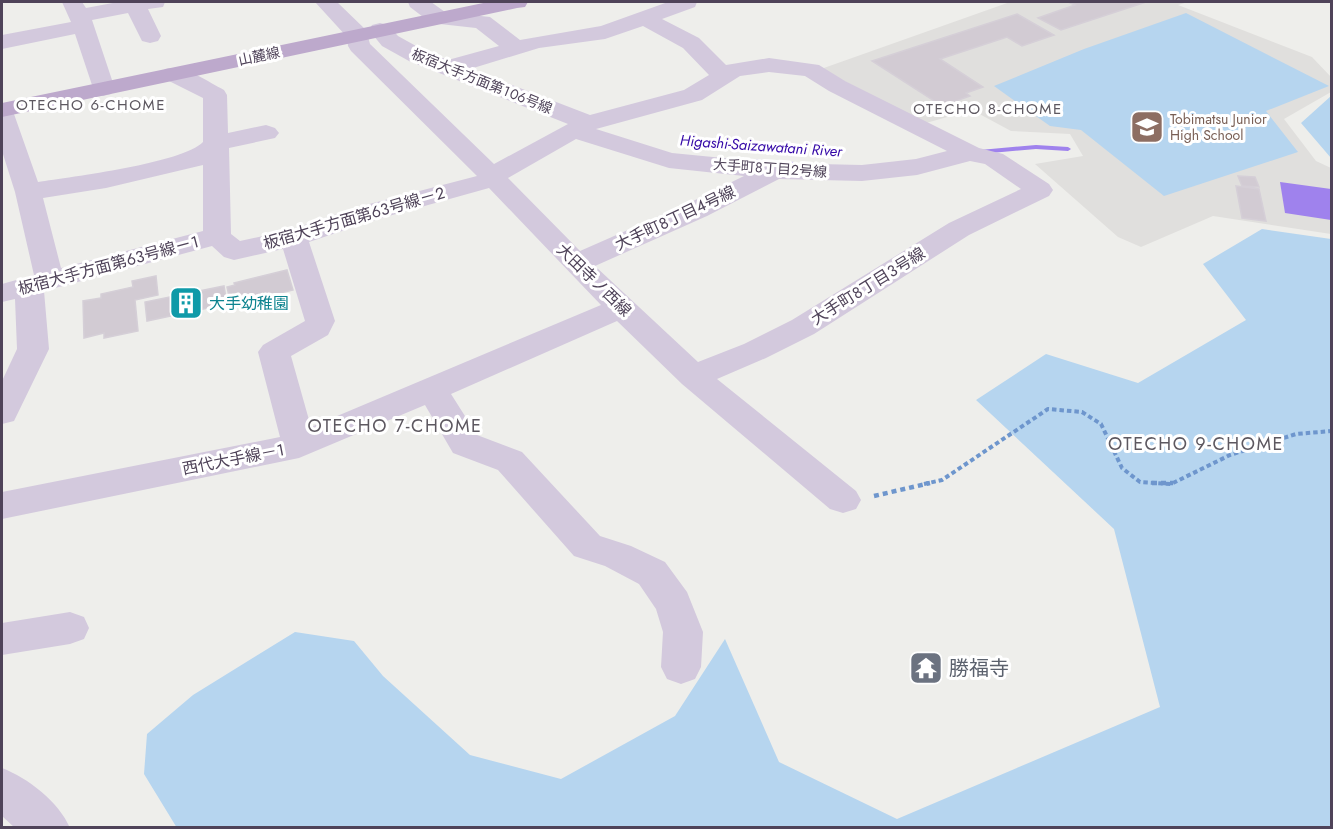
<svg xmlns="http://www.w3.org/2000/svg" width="1333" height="829" viewBox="0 0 1333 829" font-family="Jost,'Noto Sans JP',sans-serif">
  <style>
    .education { fill: #e0dfdd }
    .green { fill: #b6d5ef }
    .water { fill: #9f82ed }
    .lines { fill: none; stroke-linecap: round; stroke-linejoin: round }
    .stream { fill: #9f82ed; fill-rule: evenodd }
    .building { fill: #d2cbd3; stroke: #d5cfd7; stroke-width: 1.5 }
    .path-far1 { stroke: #6e96cd; stroke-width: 4; stroke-dasharray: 4.5 3; stroke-linecap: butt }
    .path { stroke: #6e96cd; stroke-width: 4.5; stroke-dasharray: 5 4; stroke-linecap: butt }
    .minor { fill: #d3c9dd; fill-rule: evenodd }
    .major { fill: #bda9cc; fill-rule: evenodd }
    .labels { text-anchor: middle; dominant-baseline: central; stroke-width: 6; stroke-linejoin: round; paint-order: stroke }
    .far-street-label { font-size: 14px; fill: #4f4359; stroke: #fff }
    .far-education-label { font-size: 14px; fill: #785e54; stroke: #fff; text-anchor: start }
    .far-neighbourhood-label { font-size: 15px; letter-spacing: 1.5px; fill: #5d5860; stroke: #fff }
    .far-water-label { font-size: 15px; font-style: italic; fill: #3408a7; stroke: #fff }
    .street-label { font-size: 16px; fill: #4f4359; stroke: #fff }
    .culture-label { font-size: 16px; fill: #0d838f; stroke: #fff; text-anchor: start }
    .neighbourhood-label { font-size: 18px; letter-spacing: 1.5px; fill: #5d5860; stroke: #fff }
    .near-worship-label { font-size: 20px; fill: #5b616d; stroke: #fff; text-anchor: start }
  </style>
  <rect width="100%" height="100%" fill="#eeeeeb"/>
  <path class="education" d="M1010 2H1188L1178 5 1312 57 1331 77V92L1284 119 1316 161 1331 168V234L1213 216 1141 247 1118 237 1035 164 1083 156 1070 134 1011 131 972 110 926 123 821 69Z"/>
  <path class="green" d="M1186 13 1329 86 1266 111 1298 152 1164 196 1081 130 1050 126 994 86 1084 49Z
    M1331 96V158L1301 123Z
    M1262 229 1331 239V827L177 828 144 774 147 734 193 695 295 632 354 641 383 676 470 755 561 779 675 716 725 639 779 762 897 819 1160 707 1114 529 976 400 1046 354 1138 383 1246 320 1203 264Z"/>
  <path class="water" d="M1280 182 1331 189V220L1285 213Z"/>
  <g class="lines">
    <path class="stream" d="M1036 145 1068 147 1071 149 1068 151 1036 149 980 154 976 152 980 150Z
      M745 159 794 162 798 164 794 166 748 163H745Z"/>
  </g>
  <path class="building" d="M1068 2H1146L1061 30 1038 18 1075 5Z
    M1017 14 1054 35 1022 46 1007 37 940 59 983 87 966 93 970 96 942 106 872 61Z
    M1238 176 1255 177 1259 187 1242 186Z
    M1236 186 1259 189 1266 221 1242 218Z
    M287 270 293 290 231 305 227 287 235 285 234 283Z
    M156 276 158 295 135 300 138 331 104 338V333L84 338 83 301 101 298V294L133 287 132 281Z
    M224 286 227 304 147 321 145 302Z"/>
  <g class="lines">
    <path class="path-far1" d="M924 484 942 480 1048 409 1082 412 1101 424 1122 468 1140 482 1171 484 1230 455 1296 434 1332 431"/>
    <path class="path" d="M1152 483H1173
      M874 496 930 483"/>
    <path class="minor" d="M62 2H82L86 8 118 2H165L163 7 148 9 161 36 158 41 150 43 142 41 128 13 92 20 115 89 111 94 103 96 95 94 75 34 2 49V35L71 22Z
      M315 2H337L366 30 370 44 494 164 568 124 409 61 382 46 369 30 372 25 380 23 388 25 398 36 425 51 448 60 499 46 476 28 431 23 410 7 408 2H431L445 12 490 17 520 40 601 26 668 2H697L695 7 662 19 699 38 726 65 769 58 819 65 845 81 979 148 1003 154 1049 184 1053 190 1049 196 969 235 814 334 766 358 717 379 856 491 861 500 856 509 843 513 830 509 682 384 617 321 451 394 477 435 522 452 600 536 631 546 665 562 687 592 703 632 701 667 695 679 681 684 667 679 661 667 663 632 656 609 639 584 605 566 574 556 498 470 453 453 425 405 299 458 2 519V492L280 437 258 352 263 345 305 321 283 249 234 260 224 257 212 246 44 291 49 349 14 421 2 424V381L17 349 15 299 2 302V284L34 275 15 192 2 151V107L11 109 14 114 38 182C71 177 183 163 203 142V98L165 79 161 74 165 69C184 64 206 81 224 90L227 95 228 133 266 125 275 128 279 133 275 138 229 148 231 234 240 241 287 231 358 207 477 176 351 51 348 46 347 37ZM643 26 683 48 709 75 684 90 590 115 470 69 539 48 605 39ZM769 72 805 76 829 91 947 151 916 159 862 165 774 163 672 153 596 129 702 100 740 76ZM576 139 669 168 744 176 687 204 580 251 508 178ZM970 161 985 164 1021 189 949 223 792 320 744 344 698 362 595 266 707 216 779 179 862 181 917 175ZM203 165V231L61 268 43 198 106 188ZM489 188 601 305 311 427 291 356 328 335 335 321 309 242 378 219Z
      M70 612 84 617 89 628 84 639 70 644 2 655V623Z
      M2 768C28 778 59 802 70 828H15L2 816Z"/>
    <path class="major" d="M488 2H528L525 7 517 8 2 117V103Z"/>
  </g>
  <defs>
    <symbol id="school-square" viewBox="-11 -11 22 22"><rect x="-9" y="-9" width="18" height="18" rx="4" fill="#8d6e63" stroke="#fff"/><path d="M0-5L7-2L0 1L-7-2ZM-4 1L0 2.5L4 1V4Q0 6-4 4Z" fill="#fff"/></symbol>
    <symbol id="building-square" viewBox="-11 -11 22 22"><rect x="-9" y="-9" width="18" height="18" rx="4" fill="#0f9aa8" stroke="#fff"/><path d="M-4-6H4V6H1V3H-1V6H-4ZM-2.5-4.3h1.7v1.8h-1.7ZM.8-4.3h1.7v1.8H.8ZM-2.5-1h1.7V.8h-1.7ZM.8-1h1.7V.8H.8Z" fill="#fff"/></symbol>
    <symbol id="temple-square" viewBox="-11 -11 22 22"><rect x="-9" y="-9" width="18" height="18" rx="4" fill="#6b7280" stroke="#fff"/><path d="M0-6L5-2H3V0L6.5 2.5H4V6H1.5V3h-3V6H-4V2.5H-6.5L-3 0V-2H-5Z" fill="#fff"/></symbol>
  </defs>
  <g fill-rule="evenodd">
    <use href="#school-square" x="1128" y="108" width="38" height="38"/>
    <use href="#building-square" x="167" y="284" width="38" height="38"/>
    <use href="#temple-square" x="907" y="649" width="38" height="38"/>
  </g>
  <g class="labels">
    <g class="far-street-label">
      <text transform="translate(259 56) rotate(-12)">山麓線</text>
      <text transform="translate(482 81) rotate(22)">板宿大手方面第１０６号線</text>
      <text transform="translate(770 168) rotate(4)">大手町８丁目２号線</text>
    </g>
    <g class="far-education-label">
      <text x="1170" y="119">Tobimatsu Junior<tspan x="1170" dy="16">High School</tspan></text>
    </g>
    <g class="far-neighbourhood-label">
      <text x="91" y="105">OTECHO 6-CHOME</text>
      <text x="988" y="109">OTECHO 8-CHOME</text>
    </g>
    <g class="far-water-label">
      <text transform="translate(761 146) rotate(4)">Higashi-Saizawatani River</text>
    </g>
    <g class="street-label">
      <text transform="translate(354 218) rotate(-16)">板宿大手方面第６３号線－２</text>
      <text transform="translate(675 218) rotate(-25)">大手町８丁目４号線</text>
      <text transform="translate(109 265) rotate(-15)">板宿大手方面第６３号線－１</text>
      <text transform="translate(594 280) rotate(44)">大田寺ノ西線</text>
      <text transform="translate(868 286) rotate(-32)">大手町８丁目３号線</text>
      <text transform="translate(234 459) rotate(-11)">西代大手線－１</text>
    </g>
    <g class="culture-label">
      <text x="209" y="303">大手幼稚園</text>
    </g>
    <g class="neighbourhood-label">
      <text x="395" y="426">OTECHO 7-CHOME</text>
      <text x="1196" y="444">OTECHO 9-CHOME</text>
    </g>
    <g class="near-worship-label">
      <text x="949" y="668">勝福寺</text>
    </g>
  </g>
  <rect width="1333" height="829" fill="none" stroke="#4f4359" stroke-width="6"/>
</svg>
